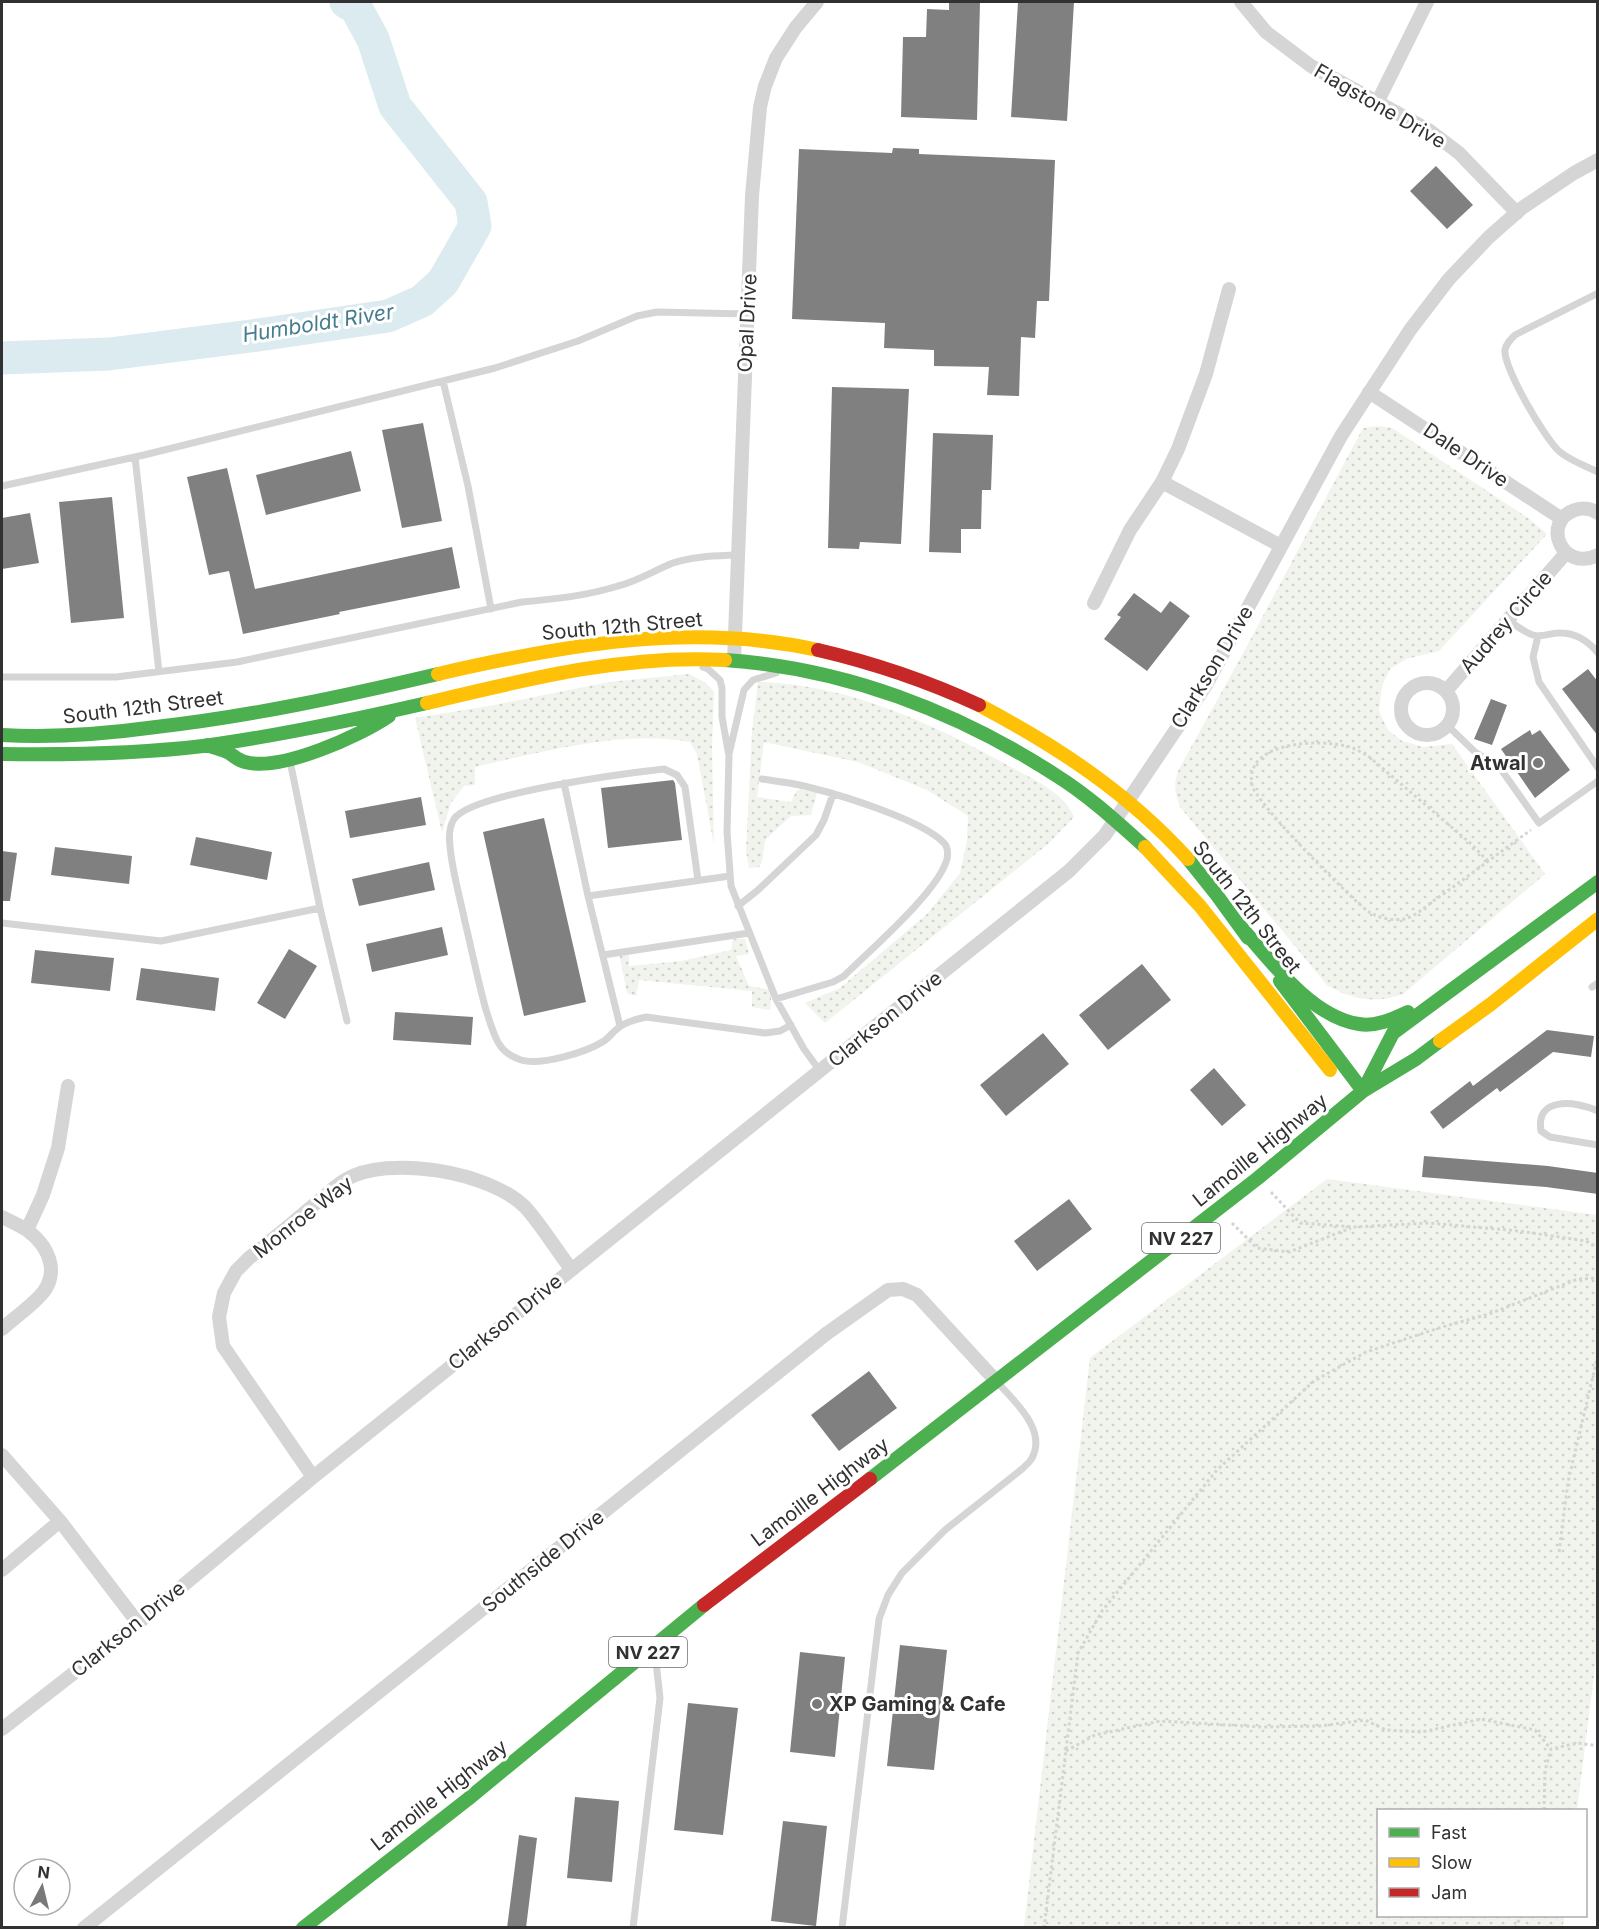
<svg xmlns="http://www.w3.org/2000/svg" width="1599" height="1929" viewBox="0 0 1599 1929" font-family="Inter,sans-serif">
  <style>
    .grass { fill: url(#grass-dots) }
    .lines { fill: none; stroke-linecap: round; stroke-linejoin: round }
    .river { stroke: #dbebef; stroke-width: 33 }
    .building { fill: #808080 }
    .path { stroke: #d4d4d4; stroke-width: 3; stroke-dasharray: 3 3; stroke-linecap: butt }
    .lane { stroke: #d5d5d5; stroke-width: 7 }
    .street { stroke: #d5d5d5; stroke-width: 14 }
    .fast { stroke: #4caf50; stroke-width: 14 }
    .slow { stroke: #ffc107; stroke-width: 14 }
    .jam { stroke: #c62828; stroke-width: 14 }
    .poi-dot { fill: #797979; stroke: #fff; stroke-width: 2 }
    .labels { text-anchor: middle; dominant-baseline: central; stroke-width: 6; stroke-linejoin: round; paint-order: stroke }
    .shield { fill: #fff; stroke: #6f6f6f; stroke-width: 1.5 }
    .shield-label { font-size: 18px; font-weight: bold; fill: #313131 }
    .street-label { font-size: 20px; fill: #313131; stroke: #fff }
    .poi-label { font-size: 20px; font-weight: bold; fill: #313131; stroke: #fff; text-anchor: end }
    .water-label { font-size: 21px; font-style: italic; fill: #467c8d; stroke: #fff }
  </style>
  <defs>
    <pattern id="grass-dots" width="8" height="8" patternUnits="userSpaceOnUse" patternTransform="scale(1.5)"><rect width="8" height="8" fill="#f1f3ed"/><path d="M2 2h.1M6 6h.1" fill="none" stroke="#cfd1cc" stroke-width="1.8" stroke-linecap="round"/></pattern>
  </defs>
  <rect width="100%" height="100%" fill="#fff"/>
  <path class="grass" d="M1377 426 1392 428 1528 518 1547 534 1439 651 1406 659 1390 669 1382 686 1379 711 1388 730 1402 741 1423 747 1452 744 1545 874 1403 994C1376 1004 1352 1000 1327 985L1180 807C1175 793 1173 783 1179 769L1246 648 1363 428Z
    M689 674 706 683 714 692 712 746 714 845 697 754 690 742C624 729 541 752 475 767V785L464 786 451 803 442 832 415 718 489 706 609 682Z
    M758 682C848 684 933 724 1011 767 1032 779 1065 793 1074 817L1048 844 825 1023 805 1003 840 988 928 913 960 873 967 841 968 816 927 790 858 762 764 742 757 797 791 802 797 790 818 789 811 815 791 816 765 840 762 862 759 867 749 868 746 851 752 732Z
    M733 939H745L749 954 736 956 749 986 772 990 770 1010 752 1007V991L639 980 636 996 627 993 619 953 629 951V966L681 961 731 950Z
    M1327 1179 1597 1215 1598 1644 1577 1810H1378V1916H1564L1563 1927H1024L1090 1358Z"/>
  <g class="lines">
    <path class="river" d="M2 358 109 354 251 336 388 316 422 301 443 282 475 226 471 202 395 106 373 39 356 8 346 2"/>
  </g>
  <path class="building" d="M949 2H980L977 120 901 117 903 37H926L927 9 949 10Z
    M1018 2H1074L1067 121 1011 117Z
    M893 148 919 149V154L1055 160 1049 301H1037L1035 338 1021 337 1019 396 987 395 989 367 934 366V350L884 348 885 323 792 319 799 149 892 153Z
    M1436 166 1473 205 1447 229 1410 191Z
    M832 387 909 389 901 544 860 542 859 549 828 548Z
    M423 423 442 521 402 528 382 430Z
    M933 433 993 435 991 490H982L981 529H961V553L929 552Z
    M351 451 361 491 266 515 256 475Z
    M227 468 255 589 452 547 460 588 339 612 340 614 243 634 229 571 209 575 187 477Z
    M112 497 124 618 71 623 59 502Z
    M30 513 39 563 2 569V518Z
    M1134 593 1161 613 1170 601 1190 616 1147 671 1104 639 1121 617 1117 615Z
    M1588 669 1598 682V736L1562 689Z
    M1491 699 1507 705 1492 745 1474 739Z
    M1530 730 1532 735 1540 730 1570 770 1535 798 1501 749Z
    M673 780 675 783 682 840 608 848 601 788Z
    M421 797 426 825 350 838 345 811Z
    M544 818 586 1002 524 1016 483 832Z
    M196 837 272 852 267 880 190 865Z
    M55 847 132 856 129 884 51 875Z
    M2 851 17 853 10 901H2Z
    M429 862 435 890 359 906 352 879Z
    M442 927 448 955 372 972 366 944Z
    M289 949 317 966 285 1019 257 1003Z
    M35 950 114 958 110 991 31 983Z
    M1142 964 1171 1000 1108 1050 1079 1015Z
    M141 968 219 978 215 1011 136 1000Z
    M395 1012 473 1017 471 1045 393 1040Z
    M1547 1030 1594 1036 1591 1057 1553 1052 1500 1092 1497 1088 1443 1129 1430 1112 1470 1081 1473 1086Z
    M1043 1033 1069 1064 1006 1116 980 1085Z
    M1214 1068 1246 1105 1222 1126 1190 1090Z
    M1424 1156 1548 1166 1598 1173V1194L1546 1187 1422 1177Z
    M1069 1199 1092 1229 1037 1271 1014 1241Z
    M869 1371 897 1408 839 1451 811 1415Z
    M900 1645 947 1650 934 1770 887 1766Z
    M800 1652 845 1657 835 1757 790 1752Z
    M688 1703 738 1708 723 1835 674 1830Z
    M575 1797 619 1801 612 1882 567 1878Z
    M783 1821 827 1826 816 1926 771 1921Z
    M519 1835 537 1838 526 1928H507Z"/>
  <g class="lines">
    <path class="path" d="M1488 861 1469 842 1367 755C1360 752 1353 747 1346 746 1319 739 1244 741 1252 785 1255 802 1352 900 1369 912 1379 918 1392 921 1404 919 1417 916 1428 904 1439 897 1470 875 1500 852 1531 830
      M1271 1192 1300 1223 1354 1227 1429 1223 1519 1231 1586 1241 1598 1248
      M1232 1223 1257 1248 1289 1252 1351 1228
      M1559 1552 1568 1482 1598 1355
      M1066 1751 1095 1735 1160 1721 1262 1727 1320 1726 1365 1720 1386 1730 1422 1732 1481 1719 1535 1730 1551 1749
      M1544 1810 1545 1771 1551 1749 1578 1743 1598 1746
      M1044 1928 1078 1653 1102 1611 1217 1470 1314 1381 1366 1352 1442 1327 1489 1314 1578 1279 1598 1278
      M1515 1928 1521 1916"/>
    <path class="lane" d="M1598 293 1515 335C1510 340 1506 344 1505 350 1503 367 1546 441 1560 452 1571 461 1586 466 1598 472
      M443 381 468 486 491 609
      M135 457 159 672
      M2 486 144 455 495 368 578 341 637 316 657 312 747 314
      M1508 620C1515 625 1524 632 1533 635 1543 638 1551 632 1561 633 1577 633 1589 642 1598 653
      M1538 636 1533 657 1539 682 1598 768
      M703 667 708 669 720 680 722 688V717L729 756 727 832 731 886 776 999 804 1049 820 1071
      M2 677H116L237 662 522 602C555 599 586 596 618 586 638 581 655 570 673 563 694 556 716 556 737 555
      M1448 726 1475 752 1500 768 1539 823 1598 781
      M729 754 744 690 753 680 776 673
      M290 761 320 908 347 1021
      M762 779C779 782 796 783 812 788 844 796 921 820 943 842 948 846 948 853 947 859 939 891 869 951 844 976L833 982 776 999
      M564 783 588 896 620 1026
      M698 880 685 787 677 775 664 769C628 773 472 793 454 819 449 827 449 838 450 846 452 871 460 897 465 922 472 951 478 981 486 1010 490 1022 493 1034 499 1044 504 1052 512 1057 521 1060 541 1066 587 1052 604 1041 610 1037 614 1030 621 1026 628 1021 637 1019 646 1017L765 1033 780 1031 791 1025
      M588 896 730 876
      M738 906 758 890 816 835 824 820 833 794
      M2 923 161 941 320 908
      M603 955 749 933
      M1592 987 1598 983
      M1598 1111C1576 1101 1535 1096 1541 1131L1550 1137 1598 1145
      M633 1928 660 1698 655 1653
      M842 1928 879 1619 888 1595 902 1573 945 1530 1022 1469C1025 1466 1030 1462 1032 1458 1047 1430 1015 1402 999 1384"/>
    <path class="street" d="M1241 2 1266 32 1311 66 1430 131 1459 153 1517 213
      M1378 101 1427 2
      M1369 392 1562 519
      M1162 482 1281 546
      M1598 513C1590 508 1583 507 1575 510 1541 521 1561 573 1598 555
      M1094 603 1130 530 1162 482 1178 449 1206 374 1229 289
      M734 661 752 196 760 107 765 86 776 58 796 27 817 2
      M1401 709a26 26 0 1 1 52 0a26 26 0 1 1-52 0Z
      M1446 691 1566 553
      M2 1217C10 1221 19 1225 27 1230 51 1248 61 1276 38 1298 26 1310 13 1319 2 1329
      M27 1230 43 1195 58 1148 68 1086
      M2 1455 60 1521 138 1623
      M313 1477 223 1346 219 1317 224 1293 236 1271 249 1258C272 1240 294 1222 316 1203 325 1196 335 1186 345 1180 388 1154 490 1172 525 1207 540 1223 557 1251 571 1269
      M2 1570 60 1521
      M2 1729 138 1623 313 1477 1069 871 1105 835 1206 685 1341 436 1410 330 1449 279 1489 237 1522 208 1574 173 1598 160
      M84 1928 826 1334 888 1290 903 1289 917 1295 997 1382"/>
    <path class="fast" d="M725 660C844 668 957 711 1057 776 1089 796 1117 822 1145 847
      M2 735C54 738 105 734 156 727 252 716 345 696 438 674
      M207 745C214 748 222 749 229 753 234 756 239 761 245 762 280 772 360 736 389 716
      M2 754C69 755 136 754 203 746 278 736 353 720 427 703
      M1188 859 1216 894 1248 938
      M1240 926C1270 960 1311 1017 1359 1024 1376 1027 1393 1019 1408 1012
      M1280 981 1363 1091
      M1363 1091 1393 1033 1598 882
      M870 1479 1258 1178 1363 1091 1416 1059 1440 1041
      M303 1928 468 1799 704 1605"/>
    <path class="slow" d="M438 674C563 645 691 622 818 650
      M427 703C524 680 624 654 725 660
      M979 705C1058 747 1127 792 1188 859
      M1145 847 1200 906 1330 1070
      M1440 1041 1491 1004 1598 919"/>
    <path class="jam" d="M818 650C874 663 927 681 979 705
      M704 1605 870 1479"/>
  </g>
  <g class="poi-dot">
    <circle cx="1538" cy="763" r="6"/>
    <circle cx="817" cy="1704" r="6"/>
  </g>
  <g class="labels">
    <g class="shield">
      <rect x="1142" y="1223" width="78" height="30" rx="4.5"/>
      <rect x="609" y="1637" width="78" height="30" rx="4.5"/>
    </g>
    <g class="shield-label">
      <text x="1181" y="1238">NV 227</text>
      <text x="648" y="1652">NV 227</text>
    </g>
    <g class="street-label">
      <text transform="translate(1380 106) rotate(30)">Flagstone Drive</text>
      <text transform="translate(747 323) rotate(-87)">Opal Drive</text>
      <text transform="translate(1466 455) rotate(34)">Dale Drive</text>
      <text transform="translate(1506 622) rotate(-49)">Audrey Circle</text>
      <text transform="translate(622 626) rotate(-5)">South 12th Street</text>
      <text transform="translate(1212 667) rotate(-59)">Clarkson Drive</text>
      <text transform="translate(143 707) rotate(-7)">South 12th Street</text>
      <text transform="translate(1247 907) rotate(52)">South 12th Street</text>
      <text transform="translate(885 1019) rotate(-39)">Clarkson Drive</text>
      <text transform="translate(1260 1150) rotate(-39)">Lamoille Highway</text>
      <text transform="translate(303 1217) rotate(-38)">Monroe Way</text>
      <text transform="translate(505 1322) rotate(-39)">Clarkson Drive</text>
      <text transform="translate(820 1492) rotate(-37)">Lamoille Highway</text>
      <text transform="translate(543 1561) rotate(-39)">Southside Drive</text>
      <text transform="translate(128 1629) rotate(-39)">Clarkson Drive</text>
      <text transform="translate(439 1795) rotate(-38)">Lamoille Highway</text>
    </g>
    <g class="poi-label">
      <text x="1526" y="763">Atwal</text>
      <text x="829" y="1704" text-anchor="start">XP Gaming &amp; Cafe</text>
    </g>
    <g class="water-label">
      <text transform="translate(318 323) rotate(-9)">Humboldt River</text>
    </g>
  </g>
  <rect width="1599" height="1929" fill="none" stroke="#313131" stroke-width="6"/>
  <rect x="1377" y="1809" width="210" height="108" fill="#ffffff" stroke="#adadad" stroke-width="1.5"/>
  <rect x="1389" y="1828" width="30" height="9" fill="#4caf50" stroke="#adadad" stroke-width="1.5"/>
  <text x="1431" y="1839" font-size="18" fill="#313131">Fast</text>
  <rect x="1389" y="1858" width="30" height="9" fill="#ffc107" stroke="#adadad" stroke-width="1.5"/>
  <text x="1431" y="1869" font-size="18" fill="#313131">Slow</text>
  <rect x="1389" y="1888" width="30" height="9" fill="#c62828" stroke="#adadad" stroke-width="1.5"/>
  <text x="1431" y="1899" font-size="18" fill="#313131">Jam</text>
  <g transform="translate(42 1887) rotate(7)"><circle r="28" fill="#ffffff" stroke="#adadad" stroke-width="1.5"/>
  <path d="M0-4.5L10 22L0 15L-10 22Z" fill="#797979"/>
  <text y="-9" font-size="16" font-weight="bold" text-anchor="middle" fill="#313131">N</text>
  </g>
</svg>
